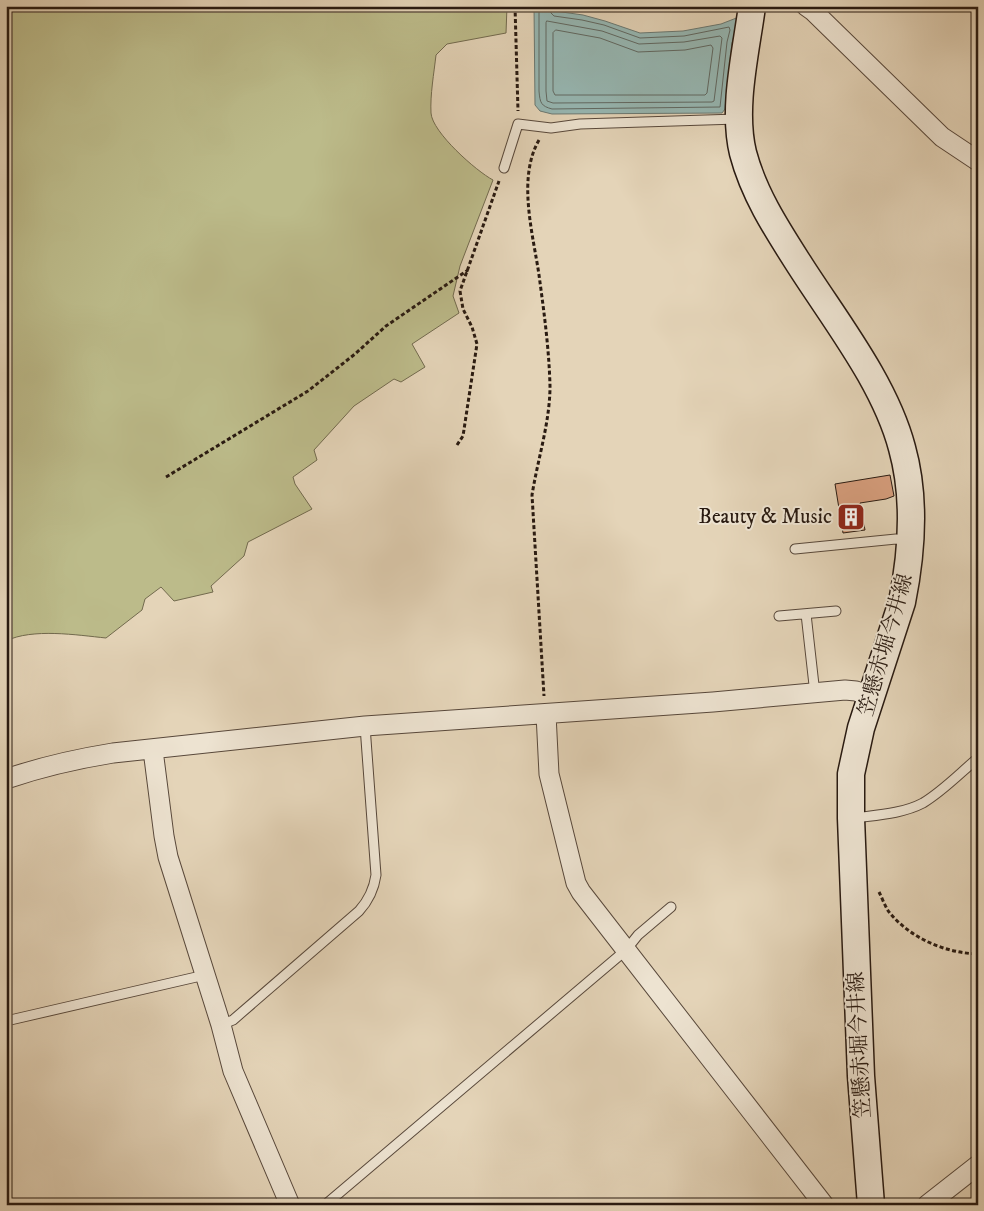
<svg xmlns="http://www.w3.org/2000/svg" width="984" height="1211" viewBox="0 0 984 1211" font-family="'IM FELL DW Pica','Noto Serif JP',serif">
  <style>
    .green { fill: #bcbb8a; stroke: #726a4e }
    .water { fill: #96b7b3; stroke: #6a7872 }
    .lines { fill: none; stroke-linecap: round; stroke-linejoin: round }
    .shore { stroke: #606862; stroke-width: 1 }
    .building { fill: #d79e7d; stroke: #291a11 }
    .lane-casing { stroke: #58483b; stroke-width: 11 }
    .street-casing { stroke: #58483b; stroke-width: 21 }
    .secondary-casing { stroke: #291a11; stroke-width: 29 }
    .path { stroke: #291a11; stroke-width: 3; stroke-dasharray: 4 2.5; stroke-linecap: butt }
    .lane { stroke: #ede3d1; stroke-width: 9 }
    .street { stroke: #ede3d1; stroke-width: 19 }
    .secondary { stroke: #ede3d1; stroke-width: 26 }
    .labels { text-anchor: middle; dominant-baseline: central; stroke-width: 4; stroke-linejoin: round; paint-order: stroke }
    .poi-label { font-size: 21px; fill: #291a11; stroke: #ede3d1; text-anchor: end }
    .street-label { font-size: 21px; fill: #291a11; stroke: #ede3d1 }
  </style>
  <rect width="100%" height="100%" fill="#e4d4b8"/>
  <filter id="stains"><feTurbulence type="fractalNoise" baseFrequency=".004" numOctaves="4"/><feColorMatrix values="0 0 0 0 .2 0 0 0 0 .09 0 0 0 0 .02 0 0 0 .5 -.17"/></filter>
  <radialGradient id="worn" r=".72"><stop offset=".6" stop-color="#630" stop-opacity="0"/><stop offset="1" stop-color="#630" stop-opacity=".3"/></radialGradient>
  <path class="green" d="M6 6H507L506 33 447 44 436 55C434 73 430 95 431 113 432 132 476 171 493 180L460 266 453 296 459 313 412 344 425 367 401 382 394 379 354 406 314 450 317 460 293 477 295 484 312 509 248 542 244 556 211 586 213 592 174 601 161 587 145 599 142 610 106 638C77 635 32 628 6 641Z"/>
  <path class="water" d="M534 6H552L555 11 583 15 605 21 640 33 683 31 721 24 739 17 732 43 725 109 722 113 552 114 540 111 535 105Z"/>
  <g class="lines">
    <path class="shore" d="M539 6V91C540 103 541 106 552 109L720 107 727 42 730 30 729 27 684 36 640 38 604 25 582 20 554 16 551 13 548 6
      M547 21 602 31 639 44 684 42 720 36 722 38 714 101 712 102 553 103 547 101 546 91V23Z
      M556 30 600 38 638 52 685 50 711 45 713 48 707 93 705 95H555L553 91V33Z"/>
  </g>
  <path class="building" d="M890 475 894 496 886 499 860 503 865 530 843 533 835 484Z"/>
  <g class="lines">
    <defs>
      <path id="lane" d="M504 168 518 124 551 128 580 124 737 119
        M795 549 896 539 908 541
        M806 614 815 694
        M779 616 836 611
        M854 818C876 815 902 814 923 803 943 791 960 773 978 758
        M6 1021 205 975
        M221 1025 233 1020 359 911C369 900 374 889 376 875L365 726
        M325 1205 626 950 638 935 671 907"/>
      <path id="street" d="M806 6 813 11 942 137 978 161
        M546 714 549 774 576 883 581 892 824 1205
        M153 750 164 836 168 857 221 1025 233 1071 290 1205
        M6 779C41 767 76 759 113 753L365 726 713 702 845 690 856 691 872 697
        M927 1205 978 1165"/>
      <path id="secondary" d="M752 6C746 52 732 108 743 153 754 195 778 231 801 267 837 323 885 384 902 448 916 498 912 552 902 602L861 728 851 774V818L861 1076 871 1205"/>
    </defs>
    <use href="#lane" class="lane-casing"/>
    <use href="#street" class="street-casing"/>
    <use href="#secondary" class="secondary-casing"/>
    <path class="path" d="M515 6 518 111
      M539 140C517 178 533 234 539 275 544 312 549 348 550 386 550 422 538 458 532 495L544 696
      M457 445 463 436 477 344 472 327 463 309 460 291 499 181
      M166 477 308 391 355 354 386 326 468 270
      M879 892C882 898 885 906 889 912 910 938 945 953 978 954"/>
    <use href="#lane" class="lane"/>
    <use href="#street" class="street"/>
    <use href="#secondary" class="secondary"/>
  </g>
  <defs>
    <symbol id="building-square" viewBox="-11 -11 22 22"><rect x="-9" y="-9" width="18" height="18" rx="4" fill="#8f2418" stroke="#ede3d1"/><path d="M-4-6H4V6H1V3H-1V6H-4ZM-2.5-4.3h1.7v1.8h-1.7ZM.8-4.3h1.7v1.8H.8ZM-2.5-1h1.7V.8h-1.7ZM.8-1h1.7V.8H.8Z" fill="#fff"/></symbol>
  </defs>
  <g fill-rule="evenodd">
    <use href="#building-square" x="835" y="501" width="32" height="32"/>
  </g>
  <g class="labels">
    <g class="poi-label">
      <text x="832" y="517">Beauty &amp; Music</text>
    </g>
    <g class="street-label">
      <text transform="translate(886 645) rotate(-74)">笠懸赤堀今井線</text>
      <text transform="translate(860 1045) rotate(-93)">笠懸赤堀今井線</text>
    </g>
  </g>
  <rect width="984" height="1211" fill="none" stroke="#e4d4b8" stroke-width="25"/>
  <rect x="8" y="8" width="969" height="1196" fill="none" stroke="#291a11" stroke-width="2.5"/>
  <rect x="12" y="12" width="959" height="1186" fill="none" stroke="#291a11"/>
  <rect width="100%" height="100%" filter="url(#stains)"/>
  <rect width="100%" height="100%" fill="url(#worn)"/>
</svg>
